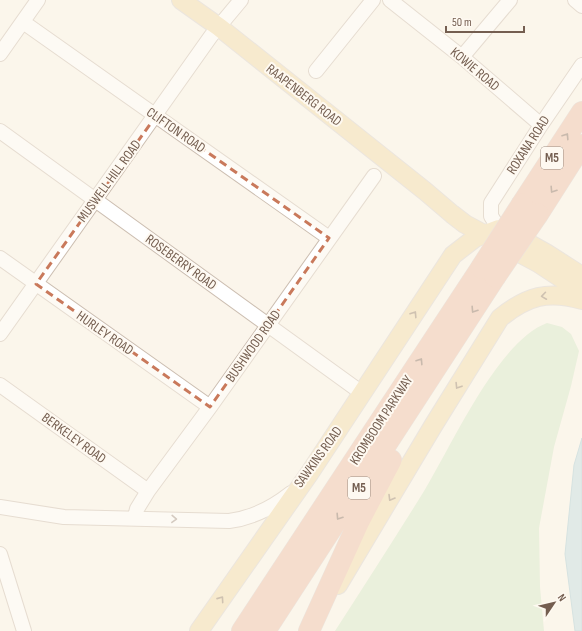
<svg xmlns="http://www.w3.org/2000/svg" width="582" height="631" viewBox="0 0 582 631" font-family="'Sofia Sans Condensed',sans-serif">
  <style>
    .green { fill: #d5e8ca }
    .water { fill: #c1dce3; stroke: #a8cbd4 }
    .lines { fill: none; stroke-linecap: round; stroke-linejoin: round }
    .minor-casing { stroke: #ccbeb1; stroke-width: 16 }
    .major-casing { stroke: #d8d2ce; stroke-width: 20 }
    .highway-casing { stroke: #d8d2ce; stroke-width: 22 }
    .minor { stroke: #fff; stroke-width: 14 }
    .major { stroke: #f2dbaa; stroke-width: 18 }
    .highway { stroke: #eebea8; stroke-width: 21 }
    .highway-bridge-casing { stroke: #d8d2ce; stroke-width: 22; stroke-linecap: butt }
    .highway-bridge { stroke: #eebea8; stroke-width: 21 }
    .oneway { stroke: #8c7162 }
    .oneway2 { stroke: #9a846b }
    .oneway3 { stroke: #a5968d }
    .marked { fill: none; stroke: #c9795b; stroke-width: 3; stroke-dasharray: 8 5; stroke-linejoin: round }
    .labels { text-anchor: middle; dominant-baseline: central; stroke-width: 4; stroke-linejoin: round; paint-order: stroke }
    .shield { fill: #fef9f1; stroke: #9d8c80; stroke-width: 1 }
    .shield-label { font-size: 13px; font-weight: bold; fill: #745e50 }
    .street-label { font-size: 14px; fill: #745e50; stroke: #fef9f1 }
  </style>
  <rect width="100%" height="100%" fill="#fbf5eb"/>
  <path class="green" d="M547 323 562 327 571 334 579 351 571 386 554 447 539 528 540 587 544 631H335C364 586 393 541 421 496 450 450 496 342 547 323Z"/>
  <path class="water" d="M582 438V631H575L565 554 574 465Z"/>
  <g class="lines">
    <defs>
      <path id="minor" d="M390 0 462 57 541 125
        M575 0 582 6
        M23 22 329 238
        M0 54 38 0
        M462 57 510 0
        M316 71 373 0
        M0 131 362 393
        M499 229 491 216V203L541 125 582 65
        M0 258 210 407
        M0 334 211 36 241 0
        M0 385 148 491
        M0 507 64 517 229 521C253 518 272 508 291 493
        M135 517 137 509 148 491 210 407 374 176
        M0 554 24 631"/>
      <path id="major" d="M181 0 219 27 425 191 452 214 465 224 538 263 582 292
        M512 234 546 253 582 276
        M338 585 433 426 500 318C527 296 548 290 582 300
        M199 631 309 474 453 255 475 238 499 229"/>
      <path id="highway" d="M522 204 582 112
        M538 214 582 145
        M242 631 481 268
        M265 631 495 277
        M309 631 359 521 391 460"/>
    </defs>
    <use href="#minor" class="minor-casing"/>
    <use href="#major" class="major-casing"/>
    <use href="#highway" class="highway-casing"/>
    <use href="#minor" class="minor"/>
    <use href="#major" class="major"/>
    <use href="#highway" class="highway"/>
    <defs>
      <path id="highway-bridge" d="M481 268 522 204
        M495 277 538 214"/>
    </defs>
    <use href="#highway-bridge" class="highway-bridge-casing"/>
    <use href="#highway-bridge" class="highway-bridge"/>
  </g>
  <defs><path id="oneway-chevron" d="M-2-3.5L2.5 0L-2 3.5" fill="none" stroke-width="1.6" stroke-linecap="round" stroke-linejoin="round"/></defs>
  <g class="oneway">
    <use href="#oneway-chevron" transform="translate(566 136) rotate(-57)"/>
    <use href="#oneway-chevron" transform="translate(553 190) rotate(123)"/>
    <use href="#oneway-chevron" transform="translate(474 310) rotate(123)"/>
    <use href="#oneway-chevron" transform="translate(420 361) rotate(-57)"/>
    <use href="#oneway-chevron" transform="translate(339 517) rotate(123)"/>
  </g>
  <g class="oneway2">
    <use href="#oneway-chevron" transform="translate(544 296) rotate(172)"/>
    <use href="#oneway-chevron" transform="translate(414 314) rotate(-57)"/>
    <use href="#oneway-chevron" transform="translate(458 386) rotate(122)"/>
    <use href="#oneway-chevron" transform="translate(391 498) rotate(121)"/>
    <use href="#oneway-chevron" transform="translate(221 599) rotate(-55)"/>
  </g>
  <use class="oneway3" href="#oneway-chevron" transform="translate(174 519) rotate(2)"/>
  <path d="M0 0H582V631H0ZM156 116 329 238 210 407 36 284Z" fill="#fbf5eb" fill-opacity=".55" fill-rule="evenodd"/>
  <path class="marked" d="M156 116 329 238 210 407 36 284Z"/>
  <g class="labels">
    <g class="shield">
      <rect x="541" y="147" width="22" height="22" rx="3"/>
      <rect x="348" y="477" width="22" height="22" rx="3"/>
    </g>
    <g class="shield-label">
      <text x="552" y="158">M5</text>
      <text x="359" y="488">M5</text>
    </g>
    <g class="street-label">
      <text transform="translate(475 69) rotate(40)">KOWIE ROAD</text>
      <text transform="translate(304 95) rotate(38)">RAAPENBERG ROAD</text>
      <text transform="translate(176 130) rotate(35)">CLIFTON ROAD</text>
      <text transform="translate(528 145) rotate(-57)">ROXANA ROAD</text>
      <text transform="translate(109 181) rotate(-54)">MUSWELL HILL ROAD</text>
      <text transform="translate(181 262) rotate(36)">ROSEBERRY ROAD</text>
      <text transform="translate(105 333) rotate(35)">HURLEY ROAD</text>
      <text transform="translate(253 346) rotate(-55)">BUSHWOOD ROAD</text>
      <text transform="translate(381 420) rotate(-57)">KROMBOOM PARKWAY</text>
      <text transform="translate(74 438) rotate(36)">BERKELEY ROAD</text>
      <text transform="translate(318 457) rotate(-54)">SAWKINS ROAD</text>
    </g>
  </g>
  <g transform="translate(554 603) rotate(55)" stroke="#fef9f1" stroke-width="3" paint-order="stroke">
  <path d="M0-3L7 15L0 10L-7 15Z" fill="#745e50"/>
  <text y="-6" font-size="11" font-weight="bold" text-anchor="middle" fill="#745e50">N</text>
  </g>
  <path d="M446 26v6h78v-6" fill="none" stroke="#745e50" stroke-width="2"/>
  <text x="452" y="26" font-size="12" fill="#745e50" stroke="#fef9f1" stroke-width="3" paint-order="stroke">50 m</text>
</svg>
